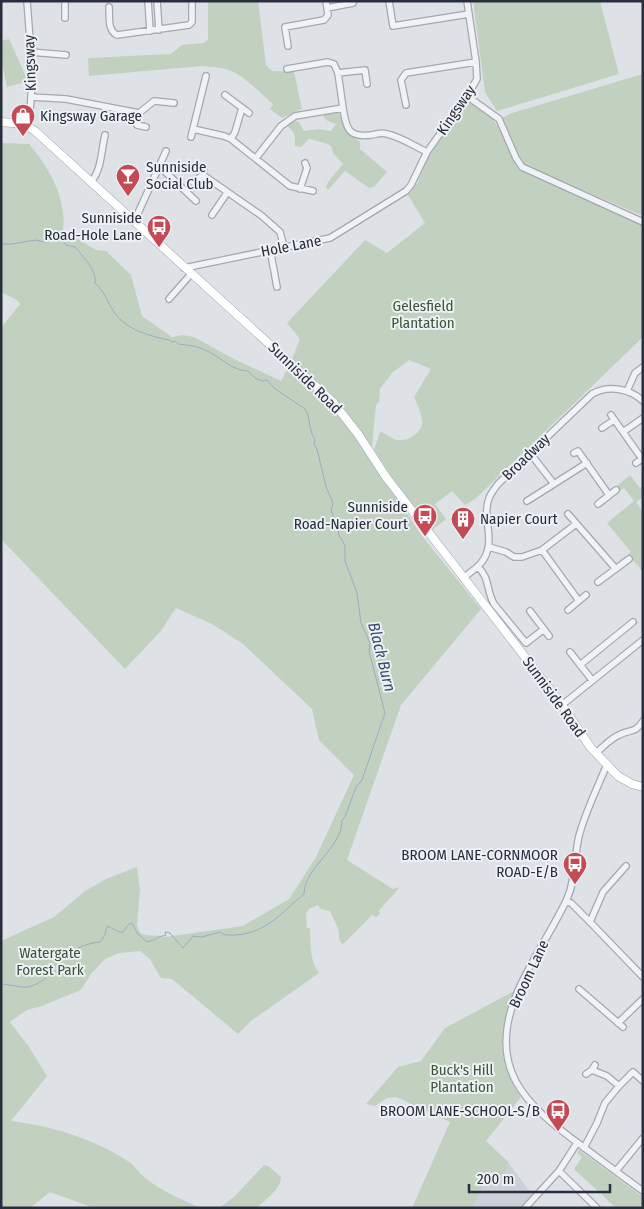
<svg xmlns="http://www.w3.org/2000/svg" width="644" height="1209" viewBox="0 0 644 1209" font-family="'Fira Sans Condensed',sans-serif">
  <style>
    .built { fill: #ccd0d8 }
    .green { fill: #c2d0c0 }
    .lines { fill: none; stroke-linecap: round; stroke-linejoin: round }
    .stream { stroke: #9bacc4; stroke-width: 1 }
    .minor-casing { stroke: #a4a8b0; stroke-width: 8 }
    .major-casing { stroke: #9ea4b1; stroke-width: 9 }
    .minor { stroke: #f0f2f5; stroke-width: 5.5 }
    .major { stroke: #fff; stroke-width: 8 }
    .labels { text-anchor: middle; dominant-baseline: central; stroke-width: 4; stroke-linejoin: round; paint-order: stroke }
    .street-label { font-size: 15px; fill: #282e3c; stroke: #edf0f4 }
    .poi-label { font-size: 15px; fill: #282e3c; stroke: #edf0f4; text-anchor: end }
    .park-label { font-size: 15px; fill: #3a5736; stroke: #edf0f4 }
    .water-label { font-size: 16px; font-style: italic; fill: #354a6d; stroke: #edf0f4 }
  </style>
  <rect width="100%" height="100%" fill="#dee1e6"/>
  <path class="built" d="M486 1141 508 1162 527 1188 533 1193 520 1208H412Z"/>
  <path class="green" d="M208 1H258L266 65 272 71 294 72 302 109 282 118 270 109 273 104C260 93 245 76 229 70 221 67 211 67 202 66L89 76 88 58 171 54 182 45 204 43 208 39Z
    M473 1H600L619 74 497 111 485 92Z
    M9 39 28 81 7 87 1 58V41Z
    M643 74V216L527 166 521 161 502 118 512 113Z
    M467 101C495 108 505 141 515 164L519 170 643 225V337L475 499 465 505 452 491 435 504 446 519 432 530 404 496 374 450 380 432C386 433 391 439 398 440 408 442 424 432 422 420 421 412 417 404 414 397L431 369 409 360 392 373 380 389 379 402 376 405 372 447 337 401 292 359 300 339 287 323 365 240 387 253 425 223 408 195 417 184 427 159Z
    M331 112H338C342 117 341 122 344 128 347 135 354 137 360 142V149L387 172 375 186 369 188 345 171 328 190 326 187 328 182 343 164 333 153 331 146 325 143 309 139 301 147 295 146C295 138 296 132 288 127V124L295 121 299 122 304 131 318 129 331 131 336 124C330 122 325 121 323 115Z
    M1 143 29 144C49 167 67 199 63 230L96 250 106 251 131 275 142 316 172 337 182 335 194 337 234 359 281 381 289 366 329 404 350 429 422 536 481 609 401 705 347 860 393 889 399 887C394 896 385 902 379 911L380 913 377 917 372 915 343 944 340 942 338 928 330 911 321 909 318 905 309 909 306 914 307 928H310C311 945 309 959 319 973L251 1021 238 1034 172 979 161 978 149 958 140 951 119 953 105 959 91 974 81 990 42 1006 27 1010 10 1022 29 1047 47 1076 11 1121C52 1126 95 1139 129 1162 135 1166 138 1172 143 1176 159 1190 181 1199 200 1208H94L50 1192 30 1208H1V941L54 917 85 891 106 879 137 867 140 889 137 925 140 933C148 937 156 934 165 937L243 926 289 899 316 857 354 775 319 740 312 709 243 644 212 624 176 608 160 632 125 669 1 539V328L20 304 17 300 1 292Z
    M630 475 640 488 643 486V497L636 502 643 513V572L628 554 631 552 607 523 634 501 624 488 619 491 616 487Z
    M514 991C498 1030 496 1062 521 1097L486 1141 508 1162 504 1177 490 1170 472 1208H412L450 1122 396 1097 387 1098 375 1106 366 1104 398 1067 421 1061 445 1028Z
    M579 1150 643 1197V1208H616L574 1169 582 1157 577 1153Z
    M264 1165 268 1166 281 1177C281 1190 265 1199 257 1208H219L234 1197Z"/>
  <g class="lines">
    <path class="stream" d="M1 244H12L35 240 46 242 61 238 66 245 75 247C83 257 97 270 95 283 104 290 108 303 114 312 126 330 150 336 169 340L172 342 175 341 178 344C187 345 197 346 205 350 220 356 232 371 248 371L255 378 262 381 267 380C274 389 282 394 292 400 295 403 302 406 305 409 311 417 308 431 315 439L314 444 317 449 326 487 333 503 331 510 338 528 339 536 345 545V561L357 593 361 623 370 643 369 651 385 713 362 780 356 787 345 817 342 820C343 847 304 868 304 894 281 913 267 933 235 935 229 935 225 936 220 932L202 937 193 936 183 948 170 933 165 932 166 935C158 936 155 941 147 942L137 933 132 923 128 925 122 933 107 926 105 935 100 942C87 943 72 949 63 958 57 964 54 967 47 970L45 979C25 992 23 986 1 984"/>
    <defs>
      <path id="minor" d="M27 1C30 43 35 84 28 125
        M65 1V18
        M148 1 150 31
        M157 1 159 30
        M389 1 393 26 469 14
        M109 7C110 17 107 30 117 35L189 25 192 22V3
        M327 8 353 3V1
        M288 46 285 27 324 20 328 15 326 1
        M31 52 66 55
        M287 69 328 62 334 64 338 73 343 108
        M338 73 365 70 367 84
        M225 95 249 113
        M467 96 499 119 516 158 522 167 643 222
        M31 97 66 99 139 113 154 101 174 103
        M406 105 401 80 406 73 476 62
        M139 113 137 125 146 127
        M193 129 224 136 231 139 290 186 313 191
        M191 137 206 76
        M231 139 235 132 242 108
        M256 158 281 126 295 116 343 108C346 128 348 138 371 135 377 134 382 132 387 134 401 137 414 146 427 152
        M160 167 196 201
        M203 175 262 216 280 232 284 247
        M91 182C102 169 101 151 105 135
        M193 182 203 175 204 168
        M300 189 307 168 305 163
        M212 215 227 193
        M134 222 166 151
        M270 249 277 287
        M184 268 330 238 406 191 411 185 427 152 467 96 477 79 476 62 467 1
        M169 299 191 274
        M627 391 635 373 643 367
        M611 415 642 459
        M602 428 614 420
        M623 432 643 418
        M530 453 554 484
        M574 453 578 451 609 495
        M636 463 643 458
        M527 501 587 463
        M598 504 616 490
        M568 514 616 569
        M489 547 506 552 514 557H522L542 550 576 524
        M542 550 579 601
        M478 567C490 578 486 590 494 604L526 643 544 629
        M463 578C469 573 476 569 481 563 498 542 481 520 489 498 491 493 495 488 498 484L592 394C608 385 629 388 643 401
        M598 582 629 559
        M568 610 586 595
        M530 611 549 636
        M570 652 592 680
        M580 665 633 622
        M562 705 643 640
        M596 753C603 747 610 739 619 735 630 729 635 734 643 721
        M607 766 605 769C596 791 585 813 579 836 574 857 576 879 567 899 552 931 531 960 517 993 486 1068 524 1104 582 1146 602 1161 622 1176 643 1191
        M566 901 571 903 590 922 643 977
        M590 922 603 892 626 866
        M579 989 623 1027
        M618 1023 643 999
        M592 1070 607 1076 619 1086
        M586 1074 592 1070 595 1065
        M584 1148 597 1123 605 1103 619 1086 633 1072 643 1081
        M559 1171 597 1208
        M616 1171 643 1138
        M525 1208 559 1171 577 1143"/>
      <path id="major" d="M1 122 24 124 35 131 333 402 358 434 386 477 562 705 591 748 618 776 632 784 643 787"/>
    </defs>
    <use href="#minor" class="minor-casing"/>
    <use href="#major" class="major-casing"/>
    <use href="#minor" class="minor"/>
    <use href="#major" class="major"/>
  </g>
  <defs>
    <symbol id="shop-pin" viewBox="-11 -11 22 30"><path d="M0 17L-7.5 6A9.5 9.5 0 1 1 7.5 6Z" fill="#c44a54" stroke="#edf0f4"/><path d="M-5-2.5h2.3a2.7 3.5 0 0 1 5.4 0H5L5.5 6h-11ZM-1.5-2.5h3a1.5 2.3 0 0 0-3 0Z" fill="#fff"/></symbol>
    <symbol id="bar-pin" viewBox="-11 -11 22 30"><path d="M0 17L-7.5 6A9.5 9.5 0 1 1 7.5 6Z" fill="#c44a54" stroke="#edf0f4"/><path d="M-6-5H6L.8 .8V4.5H3.5V6h-7V4.5H-.8V.8Z" fill="#fff"/></symbol>
    <symbol id="bus-pin" viewBox="-11 -11 22 30"><path d="M0 17L-7.5 6A9.5 9.5 0 1 1 7.5 6Z" fill="#c44a54" stroke="#edf0f4"/><path d="M-5-6H5V4H4V6H2V4H-2V6H-4V4H-5ZM-3.5-4V0h7V-4ZM-3.5 1.2v1.5H-2V1.2ZM2 1.2v1.5H3.5V1.2Z" fill="#fff"/></symbol>
    <symbol id="building-pin" viewBox="-11 -11 22 30"><path d="M0 17L-7.5 6A9.5 9.5 0 1 1 7.5 6Z" fill="#c44a54" stroke="#edf0f4"/><path d="M-4-6H4V6H1V3H-1V6H-4ZM-2.5-4.3h1.7v1.8h-1.7ZM.8-4.3h1.7v1.8H.8ZM-2.5-1h1.7V.8h-1.7ZM.8-1h1.7V.8H.8Z" fill="#fff"/></symbol>
  </defs>
  <g fill-rule="evenodd">
    <use href="#shop-pin" x="9" y="102" width="28" height="38"/>
    <use href="#bar-pin" x="114" y="162" width="28" height="38"/>
    <use href="#bus-pin" x="145" y="213" width="28" height="38"/>
    <use href="#bus-pin" x="411" y="502" width="28" height="38"/>
    <use href="#building-pin" x="449" y="505" width="28" height="38"/>
    <use href="#bus-pin" x="561" y="850" width="28" height="38"/>
    <use href="#bus-pin" x="544" y="1097" width="28" height="38"/>
  </g>
  <g class="labels">
    <g class="street-label">
      <text transform="translate(30 63) rotate(-92)">Kingsway</text>
      <text transform="translate(456 110) rotate(-56)">Kingsway</text>
      <text transform="translate(291 246) rotate(-11)">Hole Lane</text>
      <text transform="translate(305 378) rotate(44)">Sunniside Road</text>
      <text transform="translate(526 457) rotate(-44)">Broadway</text>
      <text transform="translate(554 697) rotate(54)">Sunniside Road</text>
      <text transform="translate(529 974) rotate(-65)">Broom Lane</text>
    </g>
    <g class="poi-label">
      <text x="40" y="116" text-anchor="start">Kingsway Garage</text>
      <text x="146" y="167" text-anchor="start">Sunniside<tspan x="146" dy="17">Social Club</tspan></text>
      <text x="142" y="218">Sunniside<tspan x="142" dy="17">Road-Hole Lane</tspan></text>
      <text x="408" y="507">Sunniside<tspan x="408" dy="17">Road-Napier Court</tspan></text>
      <text x="480" y="519" text-anchor="start">Napier Court</text>
      <text x="558" y="855">BROOM LANE-CORNMOOR<tspan x="558" dy="17">ROAD-E/B</tspan></text>
      <text x="540" y="1111">BROOM LANE-SCHOOL-S/B</text>
    </g>
    <g class="park-label">
      <text x="423" y="306">Gelesfield<tspan x="423" dy="17">Plantation</tspan></text>
      <text x="50" y="953">Watergate<tspan x="50" dy="17">Forest Park</tspan></text>
      <text x="462" y="1070">Buck's Hill<tspan x="462" dy="17">Plantation</tspan></text>
    </g>
    <g class="water-label">
      <text transform="translate(382 657) rotate(76)">Black Burn</text>
    </g>
  </g>
  <rect width="644" height="1209" fill="none" stroke="#282e3c" stroke-width="5"/>
  <path d="M469 1184v8h141v-8" fill="none" stroke="#282e3c" stroke-width="2.5"/>
  <text x="477" y="1184" font-size="15" fill="#282e3c" stroke="#edf0f4" stroke-width="4" paint-order="stroke">200 m</text>
</svg>
